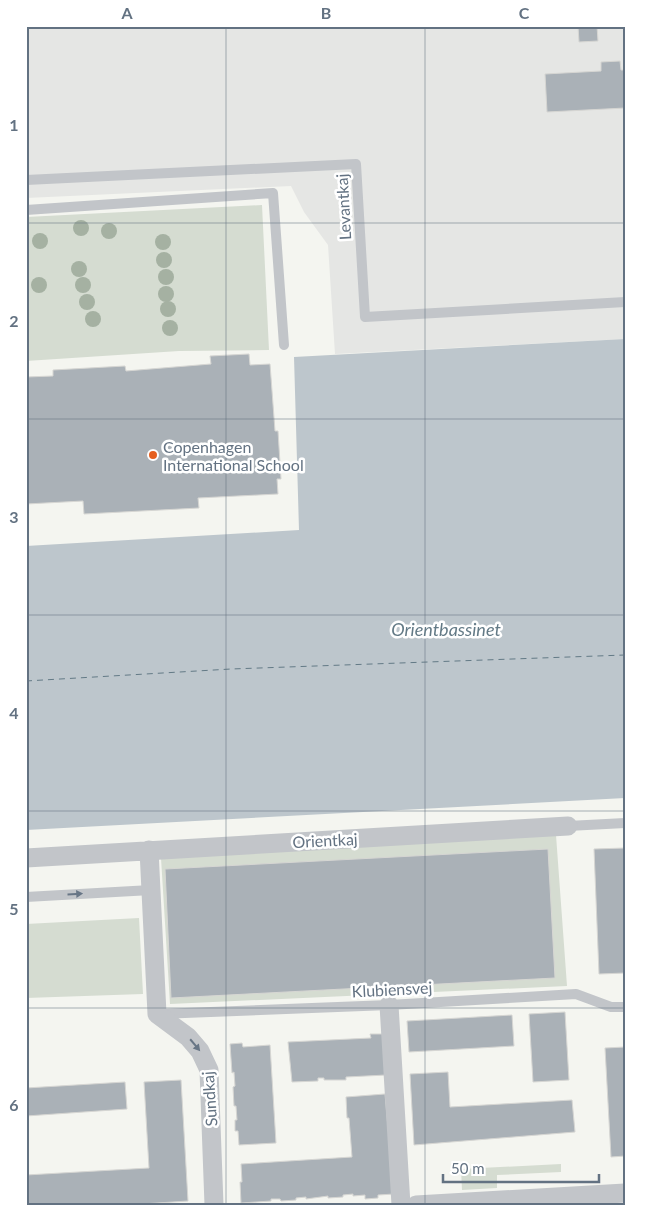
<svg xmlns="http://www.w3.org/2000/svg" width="651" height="1231" viewBox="0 0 651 1231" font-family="Lato,sans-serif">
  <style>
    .built { fill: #e5e6e4 }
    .green { fill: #d5dcd1 }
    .water { fill: #bdc6cc }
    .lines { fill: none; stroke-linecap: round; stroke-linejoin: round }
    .ferry { stroke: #637a86; stroke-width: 1; stroke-dasharray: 6 5; stroke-linecap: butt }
    .building { fill: #aab1b7; stroke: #d6d6d3 }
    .service { stroke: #c2c5c9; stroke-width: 10 }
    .minor { stroke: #c2c5c9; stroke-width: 19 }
    .tree { fill: #a5b1a2 }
    .oneway { fill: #687686 }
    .grid { fill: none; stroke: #637282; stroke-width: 1; stroke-opacity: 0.55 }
    .poi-dot { fill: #e65f1f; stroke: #fff; stroke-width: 2 }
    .labels { text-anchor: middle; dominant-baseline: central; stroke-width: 5; stroke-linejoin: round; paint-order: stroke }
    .street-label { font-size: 16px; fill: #637282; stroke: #fff }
    .poi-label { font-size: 16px; fill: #637282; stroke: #fff; text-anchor: start }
    .water-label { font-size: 18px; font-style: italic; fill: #637a86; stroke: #fff }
    .neatline { fill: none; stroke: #637282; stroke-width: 2 }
    .grid-label { font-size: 16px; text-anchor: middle; font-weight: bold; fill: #637282 }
  </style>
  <rect width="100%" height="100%" fill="#f4f5f0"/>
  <path class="built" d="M26 26H625V339L335 354 328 245 304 212 291 186 26 198Z"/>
  <path class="green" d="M262 205 269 350 179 351 26 361V217Z
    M556 835 567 986 170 1004 161 858Z
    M139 918 143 994 26 998V924Z
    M561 1164V1172L497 1175V1188L462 1190 461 1169Z"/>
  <path class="water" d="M625 339V798L26 830V546L299 530 294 357Z"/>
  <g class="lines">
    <path class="ferry" d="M26 681 231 669 625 655"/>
  </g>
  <path class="building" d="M578 26H597L598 41 579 42Z
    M620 61 621 70H624L625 108 547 112 545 74 601 71V62Z
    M249 354 250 365 270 364 275 431H278L281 479H277L278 494 198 498 199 508 84 514 83 501 26 504V377L53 376V370L125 366 126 371 211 364 210 356Z
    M625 848V973L599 974 594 849Z
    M548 849 555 978 171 998 165 869Z
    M565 1012 569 1080 533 1082 529 1014Z
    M512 1015 514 1046 409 1052 407 1021Z
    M370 1034H386V1075L346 1077V1080H324V1078H318V1081L292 1082 288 1042 371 1038Z
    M242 1043 243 1047 270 1045 276 1143 239 1145 238 1131H235V1120H237L236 1106H234L233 1087 235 1086 234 1072 232 1073 230 1044Z
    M625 1047V1156L611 1157 605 1048Z
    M448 1072 450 1107 572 1100 575 1132 414 1145 410 1074Z
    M181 1080 188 1201 126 1205H26V1175L149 1168 144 1082Z
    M125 1082 127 1109 26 1116V1088Z
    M385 1094 394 1194 378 1195V1198L365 1199V1195L353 1196V1194L343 1195V1197L328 1198V1196L306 1199V1197L296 1198V1200L281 1201 280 1199H271V1201L241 1203 240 1182H242L241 1164 352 1157 349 1118H347L346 1097Z"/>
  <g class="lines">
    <path class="service" d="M26 180 356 164 365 317 625 302
      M26 210 273 193 284 345
      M568 826 625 823
      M26 897 151 890
      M159 1014 389 1005 576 994 611 1007H625"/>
    <path class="minor" d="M149 850 157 1014 188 1037 200 1051 209 1070 214 1205
      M26 858 568 826
      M389 1005 401 1205
      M416 1205 625 1193"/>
  </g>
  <g class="tree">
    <circle cx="81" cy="228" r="8"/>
    <circle cx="109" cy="231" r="8"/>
    <circle cx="40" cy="241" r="8"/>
    <circle cx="163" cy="242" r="8"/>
    <circle cx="164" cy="260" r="8"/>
    <circle cx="79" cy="269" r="8"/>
    <circle cx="166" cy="277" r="8"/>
    <circle cx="39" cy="285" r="8"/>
    <circle cx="83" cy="285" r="8"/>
    <circle cx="166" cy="294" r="8"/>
    <circle cx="87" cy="302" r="8"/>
    <circle cx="168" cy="309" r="8"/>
    <circle cx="93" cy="319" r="8"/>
    <circle cx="170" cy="328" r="8"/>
  </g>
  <defs><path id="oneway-solid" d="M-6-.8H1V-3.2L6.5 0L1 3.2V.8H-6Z" transform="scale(1.25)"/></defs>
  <g class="oneway">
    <use href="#oneway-solid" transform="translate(75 894) rotate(-3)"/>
    <use href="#oneway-solid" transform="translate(195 1045) rotate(50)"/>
  </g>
  <path class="grid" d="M226 26V1205M425 26V1205M26 223H625M26 419H625M26 615H625M26 811H625M26 1008H625"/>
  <circle class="poi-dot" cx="153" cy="455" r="5"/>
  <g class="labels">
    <g class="street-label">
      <text transform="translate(343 207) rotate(-93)">Levantkaj</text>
      <text transform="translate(325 840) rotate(-3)">Orientkaj</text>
      <text transform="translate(392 989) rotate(-3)">Klubiensvej</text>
      <text transform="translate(209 1099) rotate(-94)">Sundkaj</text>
    </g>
    <g class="poi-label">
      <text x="163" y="446">Copenhagen<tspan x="163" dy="18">International School</tspan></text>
    </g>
    <g class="water-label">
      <text x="446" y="629">Orientbassinet</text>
    </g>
  </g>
  <rect width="651" height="1231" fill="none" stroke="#ffffff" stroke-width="55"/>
  <path d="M443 1174v8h156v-8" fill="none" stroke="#637282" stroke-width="2.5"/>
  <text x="451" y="1174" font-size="15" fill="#637282" stroke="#ffffff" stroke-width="4" paint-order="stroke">50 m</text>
  <rect x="28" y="28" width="596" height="1176" class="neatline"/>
  <g class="grid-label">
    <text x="127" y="19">A</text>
    <text x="326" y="19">B</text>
    <text x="524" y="19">C</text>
    <text x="14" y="131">1</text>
    <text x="14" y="327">2</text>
    <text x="14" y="523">3</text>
    <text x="14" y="719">4</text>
    <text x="14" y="915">5</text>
    <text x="14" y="1111">6</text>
  </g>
</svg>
